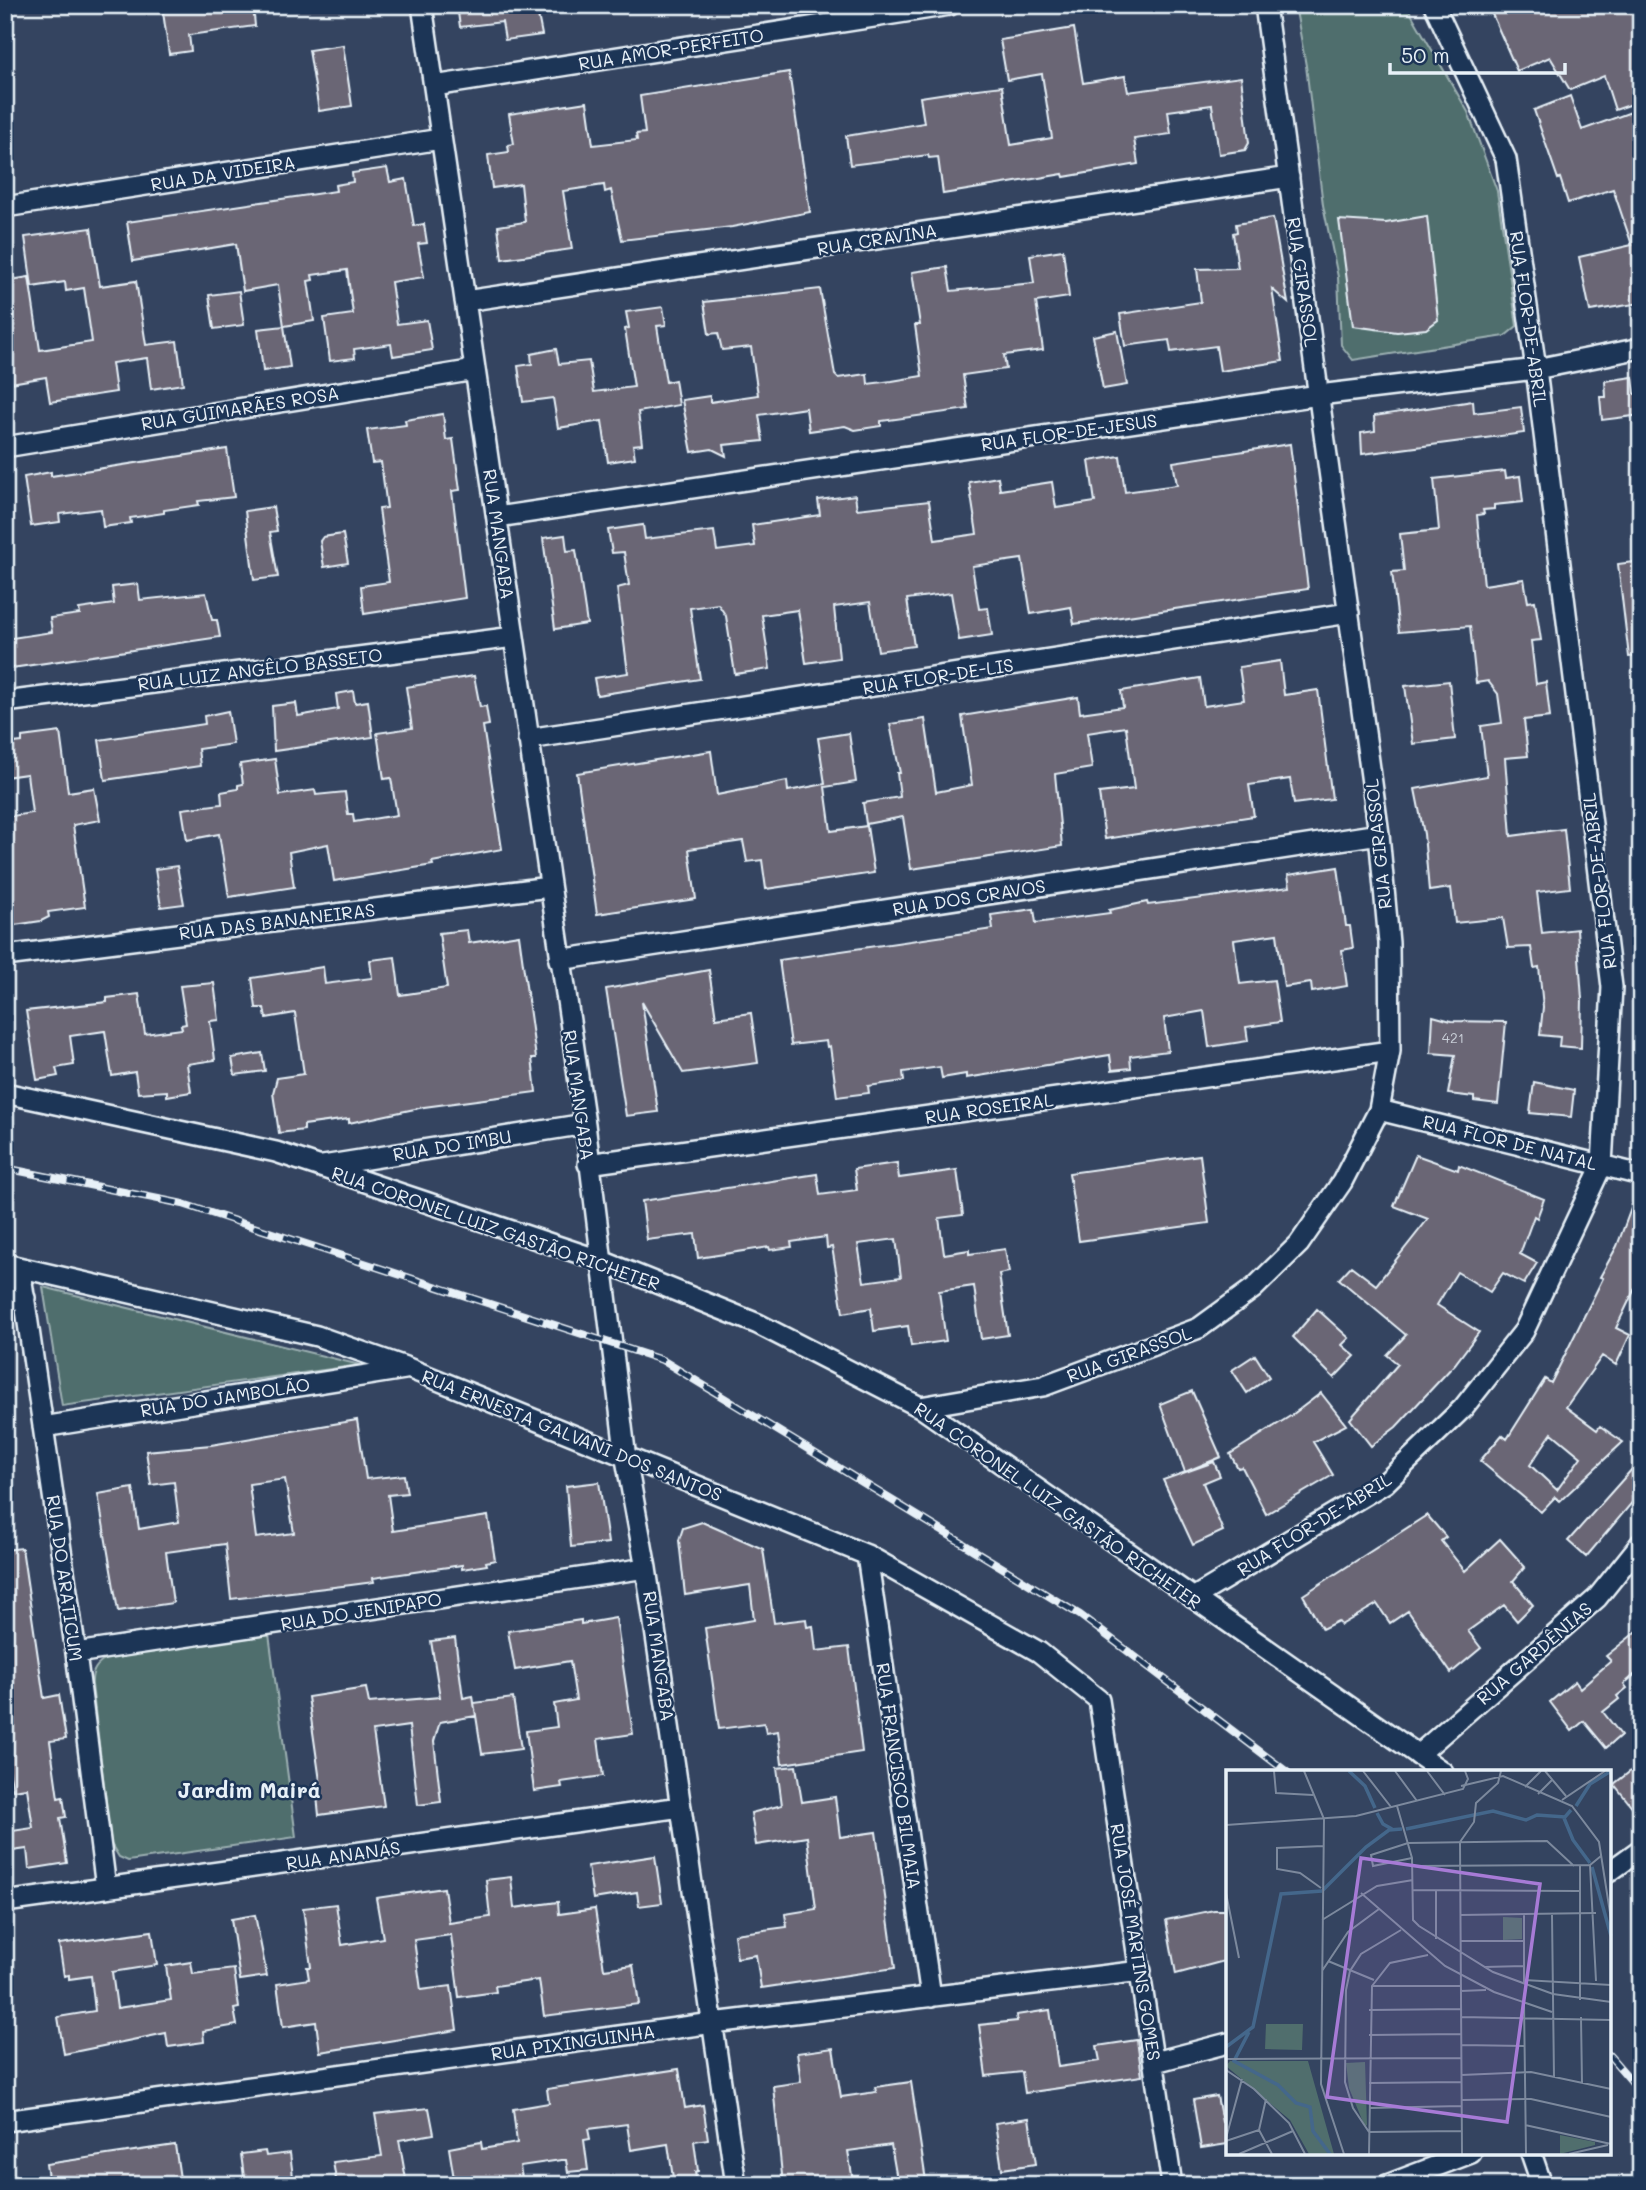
<svg xmlns="http://www.w3.org/2000/svg" width="1646" height="2190" viewBox="0 0 1646 2190" font-family="Mali,sans-serif">
  <style>
    .green { fill: #506e6d; stroke: #9cb0b2; stroke-width: 2 }
    .building { fill: #6a6675; stroke: #e8f1f8; stroke-width: 2; fill-rule: evenodd }
    .lines { fill: none; stroke-linecap: round; stroke-linejoin: round }
    .minor-casing { stroke: #e8f1f8; stroke-width: 24 }
    .minor { stroke: #1d3557; stroke-width: 19 }
    .rail-casing { stroke: #e8f1f8; stroke-width: 8 }
    .rail { stroke: #1d3557; stroke-width: 5; stroke-dasharray: 16; stroke-linecap: butt }
    .labels { text-anchor: middle; dominant-baseline: central; stroke-width: 5; stroke-linejoin: round; paint-order: stroke }
    .number-label { font-size: 14px; fill: #c8ced7 }
    .street-label { font-size: 18px; fill: #e8f1f8; stroke: #1d3557 }
    .quarter-label { font-size: 21px; font-weight: bold; fill: #e8f1f8; stroke: #1d3557 }
    .inset-river { fill: none; stroke: #44678b; stroke-width: 3.5 }
    .inset-road { fill: none; stroke: #7c899d; stroke-width: 2 }
    .view { fill: #a77bd6; fill-opacity: 0.15; stroke: #a77bd6; stroke-width: 3.5 }
    .inset-edge { fill: none; stroke: #e8f1f8; stroke-width: 3.5 }
  </style>
  <rect width="100%" height="100%" fill="#344460"/>
  <filter id="ink" filterUnits="userSpaceOnUse"><feTurbulence type="fractalNoise" baseFrequency=".0143" numOctaves="2"/><feDisplacementMap in="SourceGraphic" scale="14" xChannelSelector="R" yChannelSelector="G"/><feConvolveMatrix kernelMatrix="1 2 1 2 8 2 1 2 1" color-interpolation-filters="sRGB"/></filter>
  <g filter="url(#ink)">
    <path class="green" d="M1295 5H1406L1468 112 1497 191 1517 326 1505 336 1353 360 1341 345 1338 277 1323 205 1306 66Z
      M43 1287 360 1365 62 1406Z
      M269 1634 296 1837 128 1861 119 1857 111 1844 92 1685C91 1670 97 1664 109 1657Z"/>
    <path class="building" d="M162 5H253L255 26 189 35 191 51 169 54Z
      M457 5H536L542 35 505 40 502 22 460 27Z
      M1488 5H1641V101L1615 110 1604 76 1570 90 1550 57 1517 71Z
      M1074 28 1083 83 1125 76 1128 92 1241 77 1249 143 1245 150 1219 154 1212 105 1168 111 1171 134 1134 139 1138 164 1064 177 1063 174 943 194 938 157 929 158 928 155 850 165 846 136 924 123 920 97 960 91 1002 86 1011 145 1052 138 1042 74 1007 80 1000 40Z
      M343 45 352 106 319 111 309 50Z
      M789 72 810 212 732 227 622 240 611 190 605 192 604 185 563 191 572 249 502 259 498 226 525 222 521 184 492 188 488 155 509 152 508 145 514 144 509 114 587 102 593 145 637 140 636 134 645 133 640 96Z
      M1570 96 1582 130 1631 112 1641 136V303L1590 311 1579 257 1632 245 1613 189 1568 203 1560 178 1558 179 1534 110Z
      M387 168 390 182 406 179 414 226 424 224 427 243 418 244 424 277 391 282 397 324 427 320 432 350 393 356 391 344 354 349 355 358 330 361 324 318 353 314 347 270 312 275 313 280 308 281 314 321 284 326 278 285 243 291 236 244 133 261 127 222 336 191 335 185 353 182 352 173Z
      M1427 216 1438 320 1426 329 1397 332 1353 326 1339 220 1386 223Z
      M1273 218 1288 303 1272 289 1283 361 1220 371 1216 346 1171 352 1169 340 1125 346 1120 314 1201 302 1197 269 1238 268 1233 233 1237 232 1236 224Z
      M91 228 100 286 136 281 146 345 177 341 183 384 151 389 147 358 112 363 116 392 50 402 46 377 5 384V281L29 277 40 350 92 342 84 288 66 291 65 282 32 287 25 237Z
      M1063 250 1069 297 1036 302 1043 350 1004 355 1006 369 963 375 968 409 881 421V426L855 430 845 426 809 431 806 408 759 415 763 441 724 445 726 456 712 449 692 452 682 400 710 396V402L758 395 751 347 722 350 718 333 709 334 704 302 820 289 835 375 838 378 867 374 868 384 892 381 922 376 915 325H920L912 272 947 267 951 291 1034 283 1030 255Z
      M239 291 244 325 214 329 209 295Z
      M663 307 666 325 657 326 666 382 675 380 679 405 638 412 642 444 633 445 635 458 608 462 602 421 558 428 553 398 523 402 518 366 532 364 531 354 556 349 559 364 589 361 594 392 634 387 625 329 629 328 626 312Z
      M284 326 290 367 263 371 258 329Z
      M1117 331 1127 385 1103 389 1093 336Z
      M1633 377 1635 394H1641V415L1602 420 1600 397H1606L1605 381Z
      M1473 401 1474 413 1521 407 1524 433 1362 454 1361 433 1375 431 1374 416Z
      M443 414 446 440 453 439 460 490 452 491 465 598 364 614 361 586 389 582 379 509 387 508 381 462 372 463 367 430 406 425 405 420Z
      M1290 444 1308 589 1074 624 1071 607 1031 614 1022 559 972 566 979 609 988 608 992 635 959 640 951 593 907 599 914 646 878 651 870 602 834 607 839 658 806 663 798 610 762 615 770 669 735 674 726 616 718 604 690 608 700 679 597 695 594 678 628 673 617 588 629 585 624 552 612 553 608 530 643 525 645 539 714 531 717 551 755 546 752 525 820 515 818 500 855 495 857 509 929 501 935 540 977 534 969 482 998 477 1000 490 1052 482 1056 508 1095 502 1089 461 1120 456 1125 492 1177 485 1173 462Z
      M227 449 234 497 198 501 199 505 164 510V513L130 518 131 523 103 527 101 509 59 514 60 522 31 526 24 477 51 472V476Z
      M1505 471 1506 478 1520 476 1523 502 1494 505V509L1483 510 1484 514 1477 515 1484 585 1524 579 1528 602 1535 601 1541 640 1531 641 1536 684 1546 682 1550 717 1524 720 1528 756 1505 758 1511 836 1564 829 1570 888 1537 892 1542 933 1577 929 1582 999 1581 1048 1559 1046 1560 1037 1540 1035 1543 1007 1539 967 1534 968 1531 947 1508 948 1503 918 1455 923 1451 888 1429 891 1424 834 1415 789 1487 776 1481 726 1502 723 1498 694 1488 681 1476 683 1470 626 1399 632 1392 572 1404 571 1400 534 1439 530 1434 479Z
      M273 507 277 531 270 532 278 577 254 580 245 511Z
      M343 534 348 563 324 567 320 541 323 537Z
      M565 535 567 551 576 550 587 624 555 629 543 538Z
      M1641 561V656L1629 657 1618 564Z
      M138 584 140 600 206 593 212 620H217L220 637 5 669V639L52 632 50 618 80 614 79 609 114 604 112 587Z
      M1280 661 1284 695 1318 690 1332 799 1294 804 1290 779 1249 785 1254 816 1105 839 1099 793 1134 789 1126 727 1087 733 1092 768 1055 774 1062 846 911 869 903 817 866 824 863 803 900 797 897 773H900L890 724 925 719 936 792 972 785 962 716 1078 697 1080 713 1123 707 1121 691 1200 678 1204 706 1244 700 1239 667Z
      M474 676 480 707 486 706 489 725 483 726 502 849 432 862 433 865 334 881 328 844 289 852 294 887 229 897 219 834 187 840 182 809 222 804 221 792 238 789V785L243 784 240 764 275 759 280 795 315 790 316 795 345 792 348 814H353L354 822 397 815 391 778 384 779 377 733 412 728 406 687Z
      M1449 681 1455 739 1413 744 1405 686Z
      M353 691 355 703 368 701 373 737 274 751 272 706 296 703 298 716 338 709 336 694Z
      M228 711 233 744 198 749 200 766 105 780 99 740 205 724 204 716Z
      M60 732 68 792 94 788 100 820 73 825 85 907 48 912 49 917 41 921 14 925 5 817 32 813 27 774 5 777V744L22 742V737Z
      M849 733 856 782 825 787 831 831 867 826 874 873 766 889 762 860 747 862 743 841 689 849 696 899 597 914 577 773 711 751 717 795 787 781 788 791 825 784 818 738Z
      M177 866 184 904 161 907 155 869Z
      M1338 867 1346 926H1350L1353 948 1342 950 1347 986 1312 992 1311 983 1284 987 1277 934 1234 940 1240 984 1274 980 1280 1022 1246 1027 1248 1041 1209 1047 1204 1011 1164 1018 1168 1051 1130 1056 1131 1068 1112 1070 1110 1055 966 1078V1074L942 1078 940 1067 903 1072 904 1081 868 1086 869 1093 837 1097 830 1046 827 1047 826 1041 791 1045 779 960 993 929 991 915 1034 909 1036 923 1110 913 1109 910 1147 902 1148 905 1290 887 1288 875Z
      M467 930 469 943 519 935 536 1058H532L536 1092 424 1107 349 1123V1119L304 1125V1130L279 1133 273 1093 277 1078 304 1074 295 1013 266 1018 264 1008H256L252 978 323 967 325 984 372 978 370 960 395 957 400 995 447 988 439 933Z
      M709 970 716 1018 751 1013 758 1063 683 1073 642 1002 658 1112 626 1116 606 989Z
      M214 983 219 1020 210 1021 215 1060 187 1064 191 1092 167 1096V1091L138 1093 135 1072 112 1076 105 1031 70 1036 74 1065 56 1068 58 1076 37 1080 26 1011 107 1002V998L139 994 145 1034 182 1029 181 1025 186 1024 180 986Z
      M1433 1016 1451 1021 1506 1022 1498 1104 1474 1101V1097L1448 1094 1455 1055 1431 1053Z
      M262 1053 265 1071 235 1075 232 1058Z
      M1534 1082 1574 1090 1571 1117 1530 1113Z
      M1200 1155 1209 1223 1079 1241 1069 1173Z
      M1416 1155 1458 1170 1459 1165 1544 1199 1537 1218 1534 1216 1520 1254 1537 1263 1524 1284 1503 1273 1490 1292 1457 1272 1437 1305 1479 1332 1455 1364 1396 1427 1371 1446 1350 1419 1398 1364 1387 1355 1406 1335 1339 1279 1351 1266 1376 1285 1428 1219 1394 1206Z
      M897 1163 899 1178 957 1170 963 1215 939 1218 944 1254 969 1250V1254L1005 1249 1009 1272 999 1274 1008 1335 981 1339 974 1286 939 1291 946 1341 911 1346 908 1326 874 1331 871 1308 843 1313 832 1247 827 1248 826 1237 791 1242 792 1247 770 1250 769 1247 698 1258 695 1234 647 1240 642 1201 817 1174 820 1195 857 1190 854 1169ZM896 1239 901 1277 864 1282 858 1244Z
      M1639 1187 1641 1276 1616 1328 1630 1335 1616 1365 1602 1356 1566 1407 1597 1430 1600 1426 1623 1442 1560 1501 1555 1497 1541 1512 1480 1461 1502 1435 1507 1439 1545 1379 1551 1383 1603 1278 1600 1277 1617 1246ZM1552 1433 1581 1457 1557 1490 1530 1465Z
      M1317 1309 1349 1338 1342 1345 1355 1356 1334 1378 1293 1337Z
      M1255 1355 1269 1377 1247 1393 1232 1370Z
      M1192 1391 1221 1457 1185 1472 1160 1404Z
      M1321 1393 1346 1425 1313 1442 1333 1475 1266 1514 1242 1467 1238 1468 1230 1454 1292 1415Z
      M357 1420 366 1479 404 1475 407 1493 388 1495 393 1531 488 1516 495 1560 486 1562 487 1565 462 1569V1565L373 1578 374 1582 351 1585 231 1599 225 1544 166 1552 173 1603 118 1611 98 1494 133 1488 139 1529 179 1522 174 1482 151 1485 146 1451 211 1445ZM285 1479 294 1533 256 1538 249 1484Z
      M1641 1459V1492L1586 1557 1568 1541Z
      M1214 1462 1220 1476 1203 1483 1223 1531 1193 1545 1163 1480Z
      M599 1482 608 1543 571 1547 566 1486Z
      M1427 1515 1446 1537 1441 1541 1465 1571 1500 1539 1525 1567 1513 1581 1533 1605 1517 1621 1504 1605 1468 1631 1481 1648 1451 1673 1408 1611 1390 1623 1377 1604 1341 1625 1338 1621 1322 1629 1303 1595Z
      M702 1522 763 1549 774 1623 806 1619 807 1627 813 1626 816 1651 849 1647 862 1752 782 1764 778 1731 766 1733 764 1723 719 1729 705 1628 754 1620 750 1585 685 1595 679 1540 683 1528Z
      M22 1548 44 1698 59 1695 66 1739 50 1741 58 1798 63 1797 66 1817 60 1818 67 1863 29 1869 27 1849 5 1852V1832L33 1828 27 1788 13 1790 5 1748V1550Z
      M616 1618 633 1734 598 1739 603 1776 561 1782 562 1787 534 1791 526 1731 557 1727 554 1704 576 1700 570 1661 515 1670 508 1631 581 1620V1624Z
      M1641 1628V1669L1624 1684 1627 1688 1617 1696 1619 1699 1603 1712 1621 1735 1606 1748 1584 1721 1572 1731 1550 1702 1575 1681 1580 1688 1611 1661 1606 1656Z
      M455 1638 463 1698 473 1696 476 1716 440 1722 434 1741 441 1802 418 1805 409 1726 373 1731 384 1806 319 1815 317 1796 322 1795 308 1697 366 1688 369 1703 440 1697 431 1641Z
      M513 1698 521 1749 482 1754 474 1703Z
      M1641 1763V1818L1614 1784Z
      M796 1766 802 1802 835 1797 840 1837 876 1832 895 1968 761 1988 756 1955 737 1958 734 1934 787 1927 785 1914 816 1909 807 1837 756 1845 751 1813 782 1805 777 1768Z
      M655 1856 662 1903 639 1906 637 1892 593 1899 588 1866Z
      M511 1877 514 1908 558 1902 559 1914 595 1909 604 1969 633 1965 639 2004 544 2016 539 1980 495 1986 496 1992 459 1997 451 1935 414 1940 421 1990 451 1986 457 2030 320 2052 316 2022 283 2027 277 1984 309 1979 307 1967H311L303 1908 336 1904 342 1945 383 1938 376 1898 444 1888 449 1923 490 1917 486 1880Z
      M1214 1910H1228V1960L1176 1974 1166 1920Z
      M255 1915 267 1976 240 1980 231 1919Z
      M152 1931 157 1965 112 1972 117 2008 171 2000 166 1966 191 1962 193 1974 234 1969 239 2008 234 2009 237 2025 203 2031 204 2042 168 2047 166 2033 64 2054 58 2017 95 2011 91 1976 69 1979V1975L64 1976 59 1944Z
      M1050 2010 1058 2067 1100 2061 1097 2046 1137 2040 1142 2076 1025 2093 1022 2072 986 2076 979 2025 1017 2021 1016 2015Z
      M833 2048 841 2097 876 2092 875 2087 911 2082 926 2181 898 2185 891 2145 848 2151 853 2181 783 2185 773 2086 801 2082 797 2053Z
      M679 2069 685 2108 703 2105 708 2139 694 2141 698 2171 695 2172 697 2185H674L668 2144 631 2150 627 2124 588 2129 590 2139 584 2140 588 2170 568 2172 566 2160H561L520 2166 523 2185H455L449 2148 481 2142 482 2149 517 2143 513 2109 549 2103 547 2089Z
      M1217 2096 1222 2122 1228 2121V2144L1201 2148 1193 2100Z
      M429 2108 434 2134 399 2140 407 2185H337L333 2162 382 2156 375 2114Z
      M1029 2118 1036 2164 1002 2169 995 2123Z
      M175 2145 181 2185H49L46 2164Z
      M265 2151 266 2156 290 2153 294 2185H245L241 2154Z"/>
    <g class="lines">
      <defs>
        <path id="minor" d="M422 5 585 1124 626 1459 646 1568 736 2185
          M434 86 950 5
          M5 207 441 139
          M465 301 1289 177
          M5 447 475 370
          M497 517 1319 395 1536 369 1641 348
          M5 702 514 637
          M528 739 1349 613
          M5 956 549 887
          M559 960 1379 834
          M5 1093 276 1152 602 1261 758 1324 920 1407 1443 1772
          M1379 1110 1641 1175
          M588 1164 1390 1051
          M323 1166 585 1124
          M5 1264 317 1336 408 1368 867 1555 1039 1652 1099 1700 1172 2185
          M20 1268 76 1653 106 1888
          M5 1301 25 1298
          M920 1407 1043 1386 1199 1328 1254 1288 1299 1244 1342 1182 1379 1110 1390 1051 1389 943 1379 834 1265 5
          M43 1427 405 1369
          M867 1555 931 1997
          M1193 1598 1385 1483 1463 1408 1524 1331 1602 1165 1612 987 1536 369 1506 159 1434 5
          M76 1653 646 1568
          M1418 1755 1597 1598 1641 1543
          M1609 1872 1641 1849
          M5 1902 681 1807
          M1155 2062 1228 2043
          M5 2121 713 2023 1141 1971
          M1531 2153 1542 2185
          M1387 2185 1471 2153"/>
      </defs>
      <use href="#minor" class="minor-casing"/>
      <use href="#minor" class="minor"/>
      <defs>
        <path id="rail" d="M5 1168 183 1204 662 1360 1080 1615 1287 1772
          M1609 2055 1641 2092"/>
      </defs>
      <use href="#rail" class="rail-casing"/>
      <use href="#rail" class="rail"/>
    </g>
  </g>
  <g class="labels">
    <g class="number-label">
      <text x="1453" y="1037">421</text>
    </g>
    <g class="street-label">
      <text transform="translate(671 49) rotate(-9)">RUA AMOR-PERFEITO</text>
      <text transform="translate(223 173) rotate(-9)">RUA DA VIDEIRA</text>
      <text transform="translate(877 239) rotate(-9)">RUA CRAVINA</text>
      <text transform="translate(1303 282) rotate(82)">RUA GIRASSOL</text>
      <text transform="translate(1529 319) rotate(82)">RUA FLOR-DE-ABRIL</text>
      <text transform="translate(240 408) rotate(-9)">RUA GUIMARÃES ROSA</text>
      <text transform="translate(1069 432) rotate(-8)">RUA FLOR-DE-JESUS</text>
      <text transform="translate(499 534) rotate(82)">RUA MANGABA</text>
      <text transform="translate(260 669) rotate(-7)">RUA LUIZ ANGÊLO BASSETO</text>
      <text transform="translate(938 676) rotate(-9)">RUA FLOR-DE-LIS</text>
      <text transform="translate(1378 844) rotate(-96)">RUA GIRASSOL</text>
      <text transform="translate(1599 881) rotate(-97)">RUA FLOR-DE-ABRIL</text>
      <text transform="translate(969 897) rotate(-9)">RUA DOS CRAVOS</text>
      <text transform="translate(277 921) rotate(-7)">RUA DAS BANANEIRAS</text>
      <text transform="translate(579 1095) rotate(82)">RUA MANGABA</text>
      <text transform="translate(989 1108) rotate(-8)">RUA ROSEIRAL</text>
      <text transform="translate(1510 1142) rotate(14)">RUA FLOR DE NATAL</text>
      <text transform="translate(452 1145) rotate(-9)">RUA DO IMBU</text>
      <text transform="translate(496 1228) rotate(19)">RUA CORONEL LUIZ GASTÃO RICHETER</text>
      <text transform="translate(1129 1354) rotate(-20)">RUA GIRASSOL</text>
      <text transform="translate(225 1397) rotate(-9)">RUA DO JAMBOLÃO</text>
      <text transform="translate(572 1435) rotate(22)">RUA ERNESTA GALVANI DOS SANTOS</text>
      <text transform="translate(1058 1505) rotate(35)">RUA CORONEL LUIZ GASTÃO RICHETER</text>
      <text transform="translate(1314 1524) rotate(-32)">RUA FLOR-DE-ABRIL</text>
      <text transform="translate(65 1578) rotate(82)">RUA DO ARATICUM</text>
      <text transform="translate(361 1611) rotate(-9)">RUA DO JENIPAPO</text>
      <text transform="translate(1534 1653) rotate(-41)">RUA GARDÊNIAS</text>
      <text transform="translate(659 1656) rotate(82)">RUA MANGABA</text>
      <text transform="translate(899 1776) rotate(82)">RUA FRANCISCO BILMAIA</text>
      <text transform="translate(343 1855) rotate(-8)">RUA ANANÁS</text>
      <text transform="translate(1136 1942) rotate(81)">RUA JOSÉ MARTINS GOMES</text>
      <text transform="translate(573 2042) rotate(-8)">RUA PIXINGUINHA</text>
    </g>
    <g class="quarter-label">
      <text x="249" y="1789">Jardim Mairá</text>
    </g>
  </g>
  <g transform="translate(1226 1770)">
    <rect width="385" height="385" fill="#344460"/>
    <path d="M277 147 296 148V169L277 170ZM40 254H77L76 280 39 279ZM4 291H82L108 384H83L64 350 0 296ZM139 292 141 355 139 357 123 318 120 293ZM334 365 369 372V375L334 384Z" fill="#506e6d"/>
    <path class="inset-river" d="M123 1 139 16 149 38M350 36 364 14 385 1M151 43 157 54 166 59M338 48 347 70 364 93M180 59 267 41 300 50 311 45 339 47 345 40M366 97 385 166M97 120 140 77 163 60 176 59M23 262 8 291 52 315 70 333 84 337 87 361 104 384M0 277 27 257 55 124 96 121"/>
    <path class="inset-road" d="M48 1 50 23 87 25M78 1 98 49 95 314 118 384M137 1 165 37M169 1 191 31M201 1 219 25M319 1 340 26M235 16 277 6 346 36 373 72 385 149M299 17 315 1M312 24 327 9M336 30 379 1M171 36 186 88 187 150 193 156 267 202 327 224 385 232M0 55 130 46 237 19 242 9 239 1M186 88 147 96 145 85 182 73 321 71 348 96M364 95 370 211M187 96 364 95 375 86M354 96V230M95 118 74 103 51 99V78L97 76M187 120 353 121M210 120V169M0 123 13 188M135 123 219 196 268 222 326 242M234 145 370 143M326 145 328 308M96 150 151 116 187 110M235 171H298M102 191 148 210M258 197 298 196M96 201 122 162 153 139M298 210 385 215M298 213V145M146 216H235M234 221 260 220M298 233 300 384M143 240 235 239M235 247 385 250M355 247 356 314M143 265 235 264M235 275 299 276M0 289 235 288M0 300 28 319 63 353 79 384M235 305 305 302 385 319M143 313 235 312M235 330 305 329 385 347M143 338 235 336M299 355 385 374M33 360 46 384M143 362 127 338 119 312 120 220 124 201 135 184 175 160M143 362 235 361M0 368 16 309M0 371 33 360 40 329M13 384 67 361M143 384 146 216 164 193 202 185M236 384 234 72 248 52 250 33 272 13 275 1M343 384 382 375"/>
    <path class="view" d="M135 88 314 114 281 352 101 327Z"/>
    <rect width="385" height="385" class="inset-edge"/>
  </g>
  <rect width="1646" height="2190" fill="none" stroke="#1d3557" stroke-width="28"/>
  <rect x="14" y="14" width="1618" height="2162" fill="none" stroke="#e8f1f8" stroke-width="2.5" filter="url(#ink)"/>
  <path d="M1390 63v10h175v-10" fill="none" stroke="#e8f1f8" stroke-width="3.5"/>
  <text x="1401" y="63" font-size="21" fill="#e8f1f8" stroke="#1d3557" stroke-width="5" paint-order="stroke">50 m</text>
</svg>
